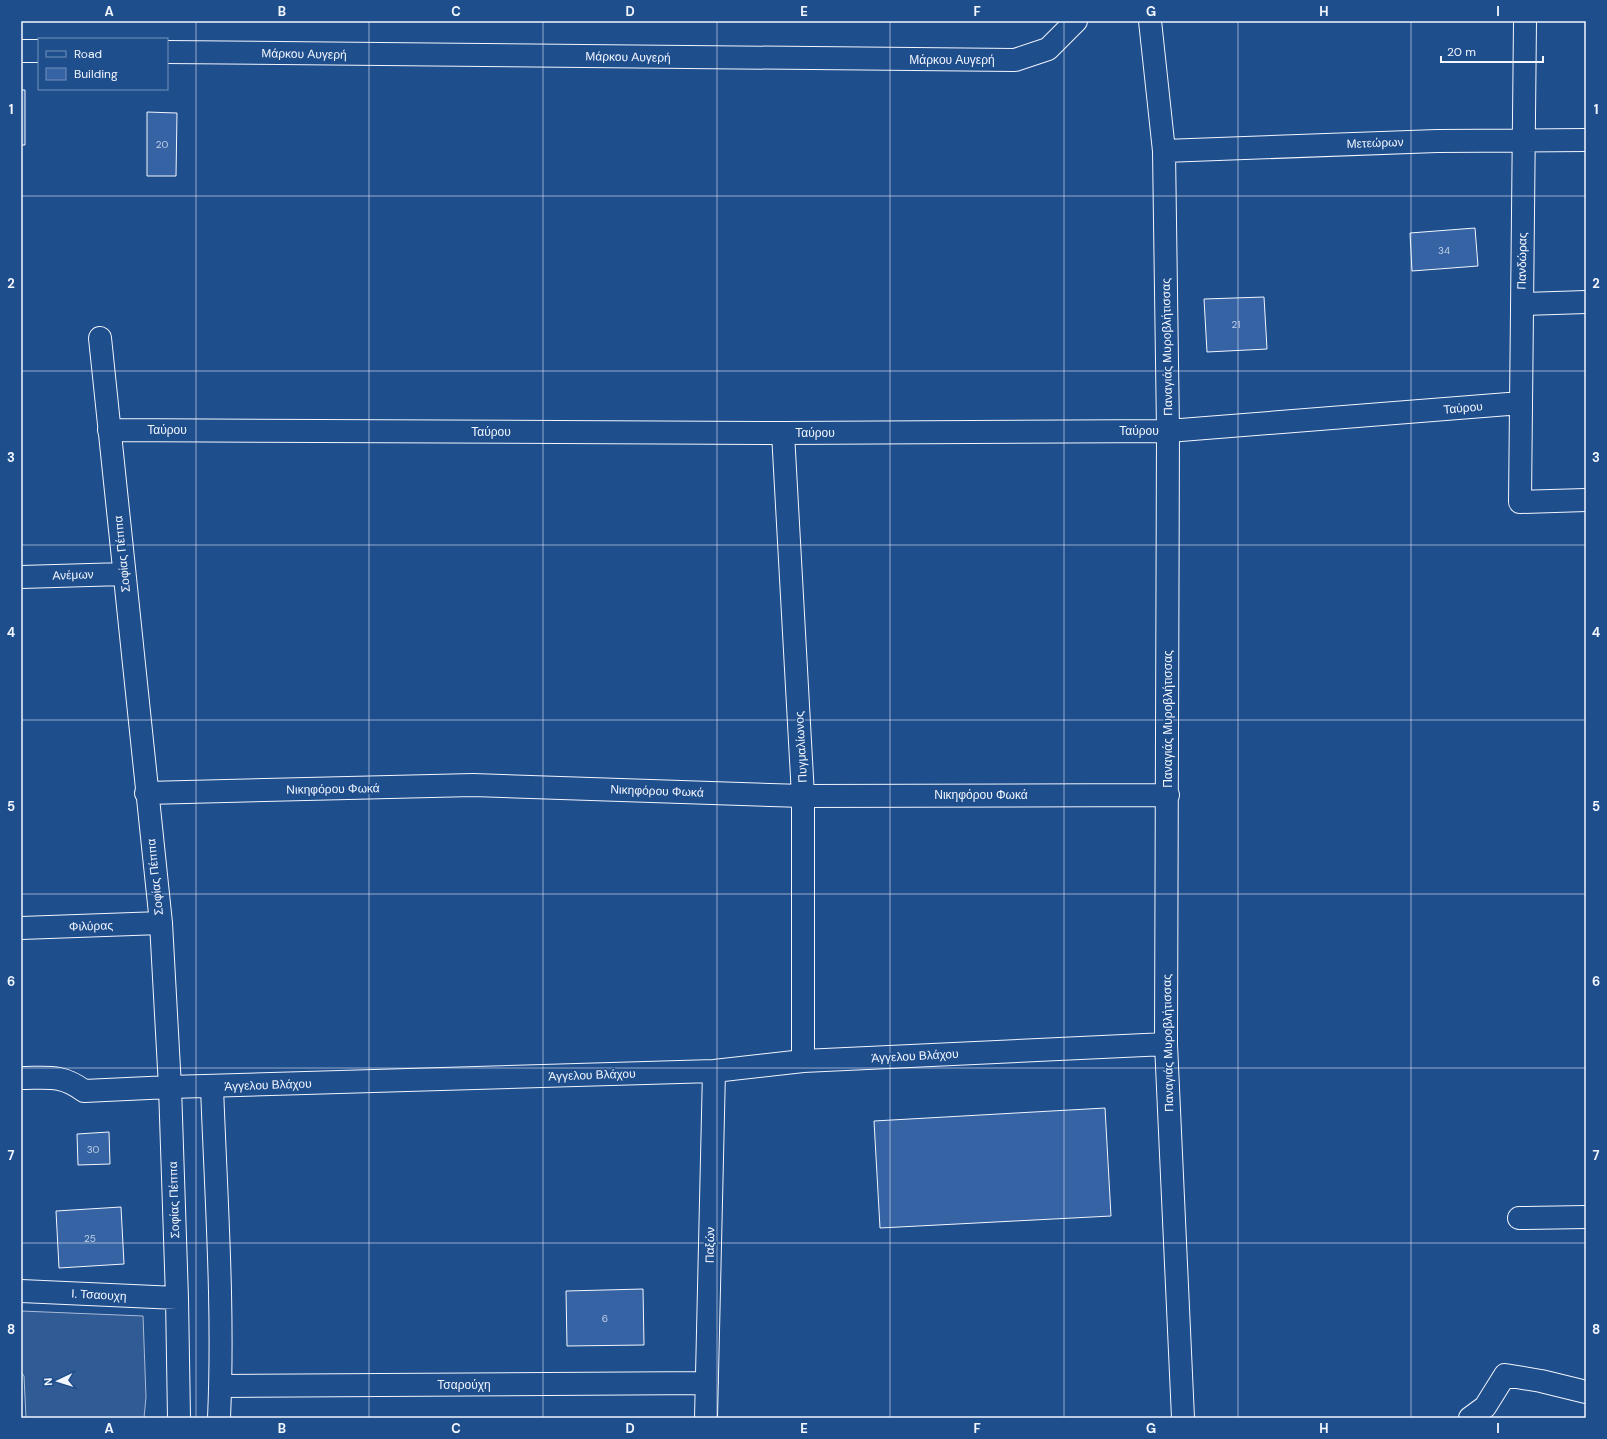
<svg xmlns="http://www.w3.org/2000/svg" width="1607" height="1439" viewBox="0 0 1607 1439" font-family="'DM Sans',sans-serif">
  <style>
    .built { fill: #305b95; stroke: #a8bbd7 }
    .building { fill: #3563a3; stroke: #f2f6ff }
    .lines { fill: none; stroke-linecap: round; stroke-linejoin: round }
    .minor-casing { stroke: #f2f6ff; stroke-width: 24 }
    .minor { stroke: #1f4e8c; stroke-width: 22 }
    .grid { fill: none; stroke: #f2f6ff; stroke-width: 1; stroke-opacity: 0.55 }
    .labels { text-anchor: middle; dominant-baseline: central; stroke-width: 3; stroke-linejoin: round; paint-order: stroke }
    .number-label { font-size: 10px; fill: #c3d1e8 }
    .street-label { font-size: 12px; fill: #f2f6ff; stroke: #1f4e8c }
    .neatline { fill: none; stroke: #f2f6ff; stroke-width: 1.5 }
    .grid-label { font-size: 13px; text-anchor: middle; font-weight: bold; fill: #f2f6ff }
  </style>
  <rect width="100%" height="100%" fill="#1f4e8c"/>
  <path class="built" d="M21 1311 143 1316 146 1397 144 1418H26L24 1376 21 1372Z"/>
  <path class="building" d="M21 90H25V145H21Z
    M147 112 177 113 176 176H147Z
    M1475 228 1478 266 1412 271 1410 233Z
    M1264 297 1267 349 1207 352 1204 299Z
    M1105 1108 1111 1216 880 1228 874 1121Z
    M109 1132 110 1164 78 1165 77 1134Z
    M121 1207 124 1264 59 1268 56 1211Z
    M643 1289 644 1345 567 1346 566 1291Z"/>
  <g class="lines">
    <defs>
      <path id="minor" d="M1150 21 1164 151 1168 431 1166 1044 1183 1418
        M1525 21 1520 502 1586 500
        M21 51H39
        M167 52 1015 60 1048 49 1076 21
        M1164 151 1437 141 1586 140
        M1522 304 1586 302
        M100 338 161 923 170 1087 177 1298 179 1418
        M109 430 783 433 1168 431 1521 403
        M783 433 803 796V1061
        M21 577 124 574
        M146 793 473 785 803 796 1168 795
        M21 928 161 923
        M21 1078C47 1078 62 1074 84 1091L170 1087 714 1071 803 1061 1166 1044
        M212 1087C216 1197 224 1308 219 1418
        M1519 1218 1586 1217
        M21 1291 177 1298
        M221 1386 707 1383
        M706 1418 714 1071
        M1470 1418 1485 1407 1505 1375 1541 1381 1586 1392"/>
    </defs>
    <use href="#minor" class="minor-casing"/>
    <use href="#minor" class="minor"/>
  </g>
  <path class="grid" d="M196 21V1418M369 21V1418M543 21V1418M717 21V1418M890 21V1418M1064 21V1418M1238 21V1418M1411 21V1418M21 196H1586M21 371H1586M21 545H1586M21 720H1586M21 894H1586M21 1068H1586M21 1243H1586"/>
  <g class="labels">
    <g class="number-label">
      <text x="162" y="144">20</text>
      <text x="1444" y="250">34</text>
      <text x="1236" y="324">21</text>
      <text x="93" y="1149">30</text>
      <text x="90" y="1238">25</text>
      <text x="605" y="1318">6</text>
    </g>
    <g class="street-label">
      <text transform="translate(304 54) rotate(1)">Μάρκου Αυγερή</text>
      <text transform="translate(628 57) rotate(1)">Μάρκου Αυγερή</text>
      <text x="952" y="60">Μάρκου Αυγερή</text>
      <text transform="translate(1375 143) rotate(-2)">Μετεώρων</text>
      <text transform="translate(1522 261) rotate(-89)">Πανδώρας</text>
      <text transform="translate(1167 347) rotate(-91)">Παναγιάς Μυροβλήτισσας</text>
      <text transform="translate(1463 408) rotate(-5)">Ταύρου</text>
      <text x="167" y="430">Ταύρου</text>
      <text x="1139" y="431">Ταύρου</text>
      <text x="491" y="432">Ταύρου</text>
      <text x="815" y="433">Ταύρου</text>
      <text transform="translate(122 554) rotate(-96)">Σοφίας Πέππα</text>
      <text transform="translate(73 575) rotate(-2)">Ανέμων</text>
      <text transform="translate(1168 719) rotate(-90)">Παναγιάς Μυροβλήτισσας</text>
      <text transform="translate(801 747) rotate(-93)">Πυγμαλίωνος</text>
      <text transform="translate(333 789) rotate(-1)">Νικηφόρου Φωκά</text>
      <text transform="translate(657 791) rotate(2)">Νικηφόρου Φωκά</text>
      <text x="981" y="795">Νικηφόρου Φωκά</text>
      <text transform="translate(155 877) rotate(-96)">Σοφίας Πέππα</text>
      <text transform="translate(91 926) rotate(-2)">Φιλύρας</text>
      <text transform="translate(1168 1043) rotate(-91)">Παναγιάς Μυροβλήτισσας</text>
      <text transform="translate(915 1056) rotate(-3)">Άγγελου Βλάχου</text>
      <text transform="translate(592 1075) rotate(-2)">Άγγελου Βλάχου</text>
      <text transform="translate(268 1085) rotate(-2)">Άγγελου Βλάχου</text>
      <text transform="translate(174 1200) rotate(-92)">Σοφίας Πέππα</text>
      <text transform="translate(710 1245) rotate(-89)">Παξών</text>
      <text transform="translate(99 1295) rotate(3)">Ι. Τσαουχη</text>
      <text x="464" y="1385">Τσαρούχη</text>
    </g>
  </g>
  <rect width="1607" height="1439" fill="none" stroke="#1f4e8c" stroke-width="44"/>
  <rect x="38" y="38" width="130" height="52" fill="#1f4e8c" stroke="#7391ba"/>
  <rect x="46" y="51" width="20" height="6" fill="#1f4e8c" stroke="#7391ba"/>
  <text x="74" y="58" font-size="12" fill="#f2f6ff">Road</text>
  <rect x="46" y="68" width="20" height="12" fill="#3563a3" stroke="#7391ba"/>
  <text x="74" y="78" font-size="12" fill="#f2f6ff">Building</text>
  <g transform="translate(58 1381) rotate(266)" stroke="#1f4e8c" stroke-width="3" paint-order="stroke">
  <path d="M0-3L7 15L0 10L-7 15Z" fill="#f2f6ff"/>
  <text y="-6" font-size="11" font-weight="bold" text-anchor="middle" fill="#f2f6ff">N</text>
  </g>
  <path d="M1441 56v6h102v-6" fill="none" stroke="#f2f6ff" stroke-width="2"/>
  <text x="1447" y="56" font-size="12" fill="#f2f6ff" stroke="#1f4e8c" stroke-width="3" paint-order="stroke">20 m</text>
  <rect x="22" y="22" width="1563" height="1395" class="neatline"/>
  <g class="grid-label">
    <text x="109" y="16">A</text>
    <text x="282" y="16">B</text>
    <text x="456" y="16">C</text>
    <text x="630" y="16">D</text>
    <text x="804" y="16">E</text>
    <text x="977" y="16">F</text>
    <text x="1151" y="16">G</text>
    <text x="1324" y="16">H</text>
    <text x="1498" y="16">I</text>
    <text x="11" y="114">1</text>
    <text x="1596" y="114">1</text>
    <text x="11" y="288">2</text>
    <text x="1596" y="288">2</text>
    <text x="11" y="462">3</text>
    <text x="1596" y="462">3</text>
    <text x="11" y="637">4</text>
    <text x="1596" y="637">4</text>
    <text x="11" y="811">5</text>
    <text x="1596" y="811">5</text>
    <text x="11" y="986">6</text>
    <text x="1596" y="986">6</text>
    <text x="11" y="1160">7</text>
    <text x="1596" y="1160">7</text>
    <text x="11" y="1334">8</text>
    <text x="1596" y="1334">8</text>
    <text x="109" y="1433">A</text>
    <text x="282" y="1433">B</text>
    <text x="456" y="1433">C</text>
    <text x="630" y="1433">D</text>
    <text x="804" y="1433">E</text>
    <text x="977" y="1433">F</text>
    <text x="1151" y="1433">G</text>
    <text x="1324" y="1433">H</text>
    <text x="1498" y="1433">I</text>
  </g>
</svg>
